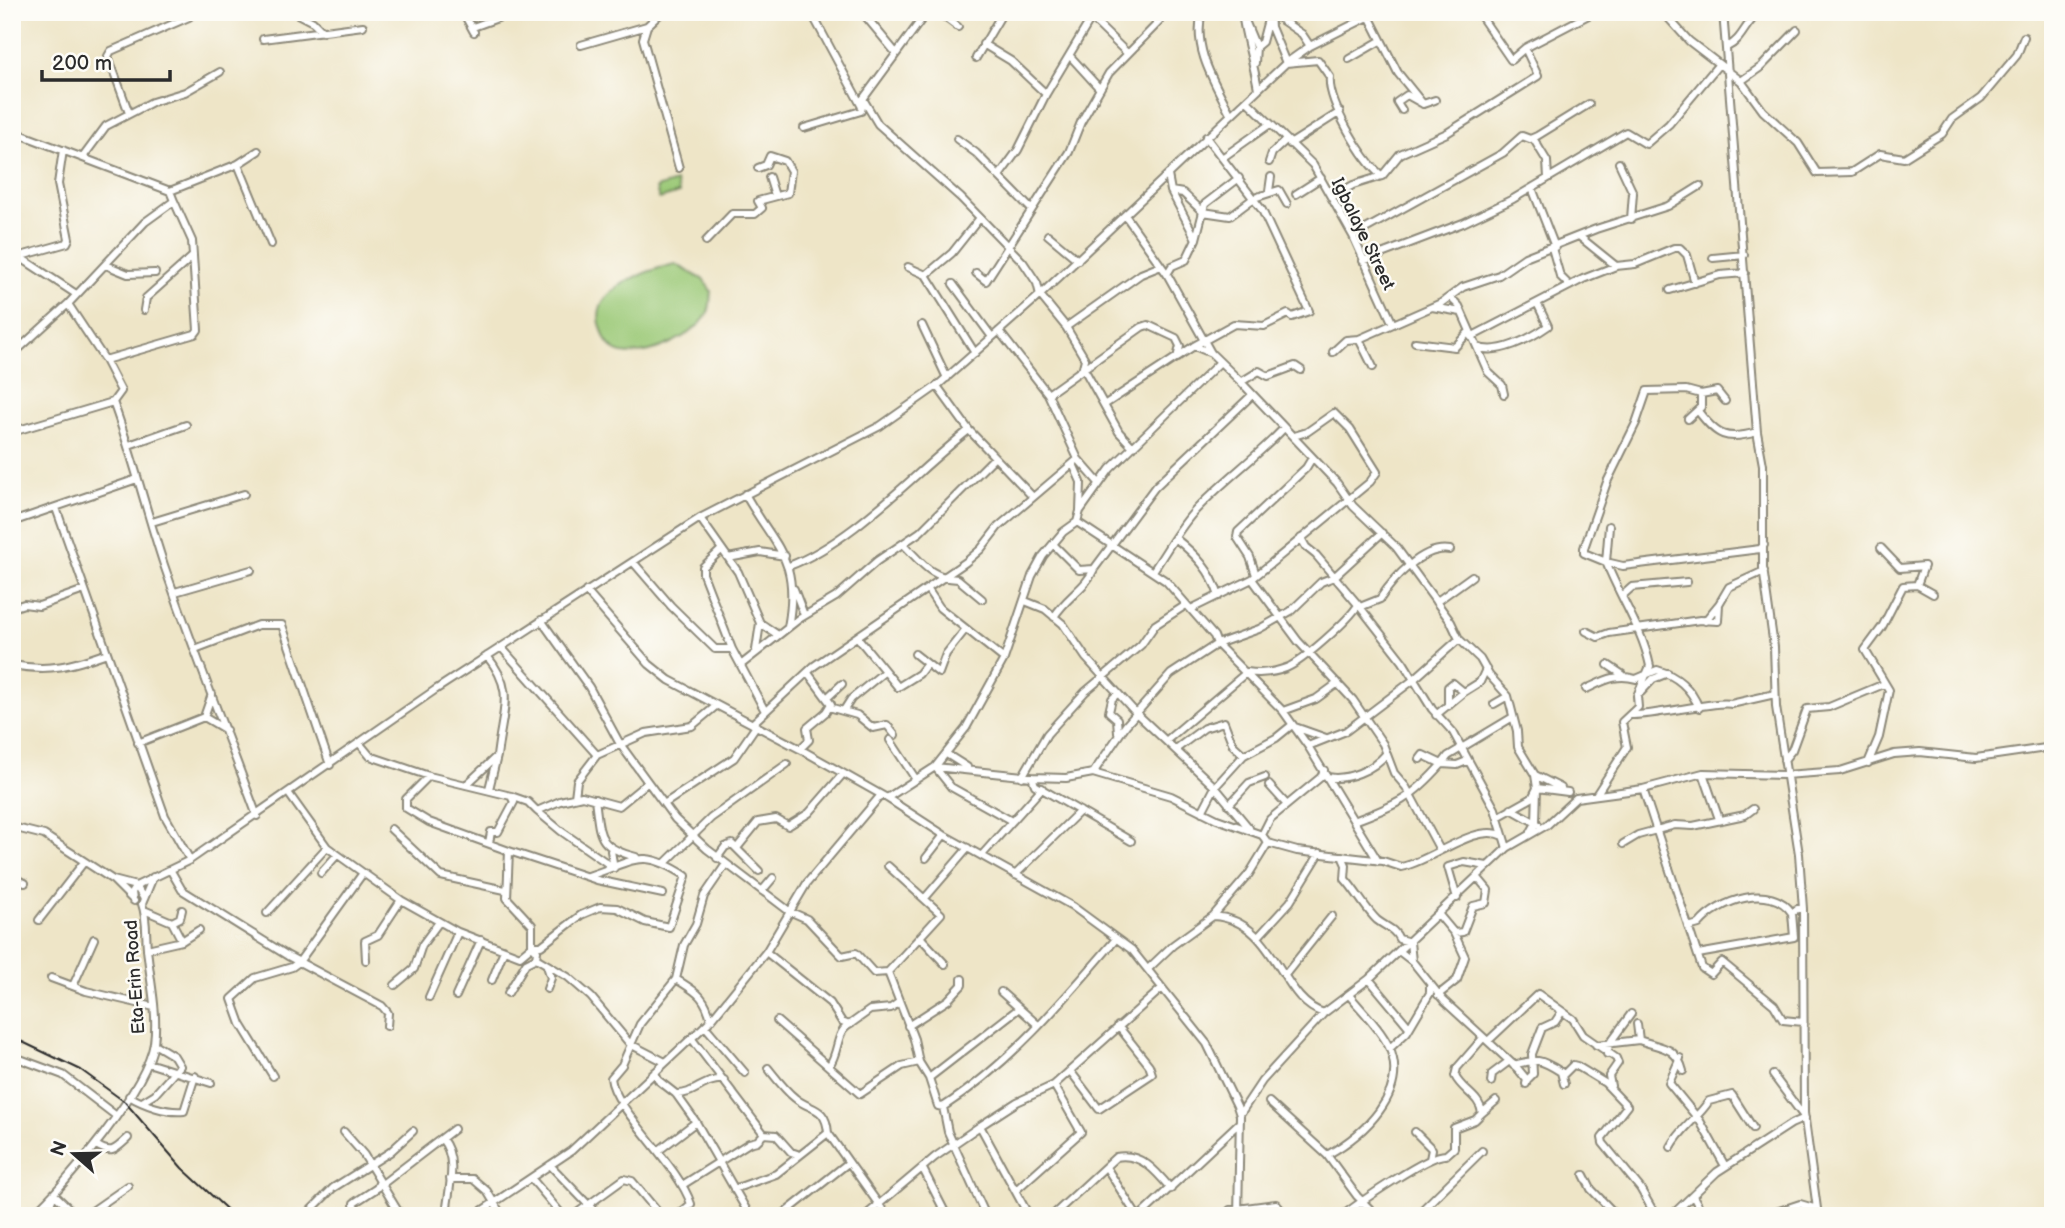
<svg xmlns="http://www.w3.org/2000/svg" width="2065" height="1228" viewBox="0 0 2065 1228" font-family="'Balsamiq Sans',sans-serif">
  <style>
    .green { fill: #9bc977; stroke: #637a51; stroke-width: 2 }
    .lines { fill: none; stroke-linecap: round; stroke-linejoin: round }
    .minor-casing { stroke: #8c8879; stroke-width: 10 }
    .minor { stroke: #fff; stroke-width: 6 }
    .rail { stroke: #2b2b2b; stroke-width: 2 }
    .labels { text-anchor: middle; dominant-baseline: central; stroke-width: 5; stroke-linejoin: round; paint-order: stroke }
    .street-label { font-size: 18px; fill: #2b2b2b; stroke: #fdfcf7 }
  </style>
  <rect width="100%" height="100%" fill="#fdfcf7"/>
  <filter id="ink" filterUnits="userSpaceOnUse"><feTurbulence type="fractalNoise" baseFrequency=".0143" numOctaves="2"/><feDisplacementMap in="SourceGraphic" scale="14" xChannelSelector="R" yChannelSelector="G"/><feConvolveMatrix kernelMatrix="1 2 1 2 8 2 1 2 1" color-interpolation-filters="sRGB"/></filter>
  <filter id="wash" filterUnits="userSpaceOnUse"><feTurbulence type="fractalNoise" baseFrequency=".00686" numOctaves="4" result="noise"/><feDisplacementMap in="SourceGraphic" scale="28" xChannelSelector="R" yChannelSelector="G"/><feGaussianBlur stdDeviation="1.57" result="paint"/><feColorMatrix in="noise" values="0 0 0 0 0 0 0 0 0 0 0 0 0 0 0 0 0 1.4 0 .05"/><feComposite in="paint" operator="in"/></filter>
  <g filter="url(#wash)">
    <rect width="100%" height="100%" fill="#eee5c7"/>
    <path class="green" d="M676 182 679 193 659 199 656 188Z
      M675 264 704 280 711 291C710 297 711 306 708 312 699 336 636 364 615 350 606 344 604 337 601 327 588 289 648 270 675 264Z"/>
  </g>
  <g filter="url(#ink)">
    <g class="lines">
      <defs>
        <path id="minor" d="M294 12 313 22 323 32
          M463 12 474 32
          M862 12 896 53
          M927 12 863 99 878 124 961 198 1023 262 1037 283 1040 295 1066 327 1085 359 1083 367 1104 405 1194 346 1211 353
          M938 12 958 27
          M1085 12 1127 53
          M1202 12C1192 49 1215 83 1231 115
          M1242 12C1245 39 1254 63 1258 89
          M1270 12 1271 27 1286 63 1318 60 1330 77C1327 101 1362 160 1382 176
          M1478 12 1511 60 1525 48 1594 12
          M1663 12 1689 41 1741 81 1763 111 1798 143 1817 173 1852 172 1880 154 1904 158 1942 134 1952 119 1981 98 2017 55 2024 37
          M1723 12 1757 432 1763 465V568L1774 647 1776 707 1799 854 1803 909 1804 1113 1818 1216
          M1369 16 1398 73 1423 104 1407 95 1397 102 1402 110
          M1246 23 1256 47 1255 63
          M647 26 643 39 679 168
          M473 27 514 12
          M12 33V12
          M263 39 363 26
          M983 44 1011 61 1046 94
          M581 45 647 26 662 12
          M1256 47 1262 42 1270 12 1302 34 1310 46
          M1727 47C1743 40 1745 22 1760 12
          M1070 56 1100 89
          M976 58 1003 12
          M1349 59 1380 41
          M1741 81 1761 67 1797 30
          M1247 101 1313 165 1353 236 1392 322
          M1423 104 1435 100
          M129 113 108 56 111 51 189 17
          M804 128 861 111 862 107 811 12
          M12 131 170 191 174 201 145 222 68 304 12 355
          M1533 138 1547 161 1548 178
          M957 139 976 153 1031 209
          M1290 144 1340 112
          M83 157 106 126 152 102 185 92 220 72
          M1222 158 1270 124
          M1269 162 1272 153 1286 140
          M1619 163 1633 193 1631 219
          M238 164 258 151
          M1168 175 1171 191 1183 193 1203 212 1230 216 1254 198 1279 190 1287 204
          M999 176 1018 150 1046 94 1095 12
          M769 177 775 196
          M1532 188 1555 247
          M170 191 238 164 271 244
          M1171 191 1196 239
          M1269 191 1271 177
          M1296 194 1321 178
          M1332 197 1353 185 1382 176 1400 154 1447 133 1538 76 1525 48
          M1125 215 1167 274 1211 353 1241 382 1259 371 1268 376 1295 366 1301 370
          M1048 235 1078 260
          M1353 236 1503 153 1522 136 1530 139 1537 136 1589 104
          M1580 237 1616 266
          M706 241 732 214H755L762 208 758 201 788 193 791 171 785 161 770 156 766 165 758 168
          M1552 248 1560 276 1570 286
          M12 252 76 294
          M21 256 67 243 69 239 58 184 63 150
          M1713 258 1744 255
          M1363 261 1463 223 1513 199 1626 132 1646 144 1669 124 1719 64
          M106 265 128 274 155 273
          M908 267 926 275 975 353
          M976 273 986 281 1069 152 1081 122 1109 73 1159 22 1146 12
          M1167 274 1172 266 1186 260 1196 239 1205 204 1239 178
          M926 275 952 253 979 219
          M953 284 992 337
          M1670 290 1720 275 1745 273
          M1450 297 1459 306 1477 347C1498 356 1531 338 1548 326L1538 305
          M68 304 105 360
          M1432 307 1461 312
          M144 310 146 298 192 257
          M922 325 947 378
          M1066 327 1141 274 1161 266
          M1471 337 1583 279 1616 266 1635 264 1674 248H1680L1687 255 1695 283
          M1359 339 1373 367
          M1415 342 1455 347 1468 333
          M1194 346 1234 324 1264 326 1288 314 1292 317 1309 311 1262 210 1206 137
          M1477 347 1488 372 1502 385 1504 394
          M1333 352 1346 340 1359 339 1441 303 1463 287 1499 275 1525 257 1596 229 1668 206 1700 186
          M1241 382 1337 483 1353 506 1396 547 1451 622 1459 639 1480 659 1489 675 1508 696 1517 731 1518 747 1535 775 1537 788 1536 823 1531 832
          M937 386 969 430 1032 496
          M1048 394 1142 327 1148 325 1176 338 1180 346 1177 358
          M1701 394 1717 391 1725 401
          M113 402C133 456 146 511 164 565 193 649 226 732 257 816
          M1104 405 1119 432 1133 447
          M1698 411C1717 436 1726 441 1757 432
          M12 432 113 402 121 391 105 360 195 334 198 330 192 241 174 201
          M129 445 186 425
          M1078 459 1099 483
          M1073 464 1081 482 1080 511
          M745 494C775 548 801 558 788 627
          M56 508 165 816 190 860
          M700 518 738 572 760 623 778 635
          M12 522 137 479
          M152 522 244 494
          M1077 522 1166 581 1214 636 1217 644 1283 711 1308 746
          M1609 526 1606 562 1623 566 1760 549 1764 545
          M1175 538C1196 555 1211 570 1219 596
          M1301 538 1306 547 1316 555 1360 607 1403 662 1432 709 1453 732 1495 809 1507 848
          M1053 544 1079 570 1094 569 1155 487 1252 395
          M904 545C923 564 931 578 958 579L982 599
          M1881 548 1900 568 1924 566 1917 585
          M720 551 703 567V574L732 649 765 711
          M728 558 760 552 785 556
          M634 563 671 606 715 649H732
          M789 566C854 541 914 473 969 430
          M1153 571C1166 552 1178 530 1193 513 1221 482 1256 458 1284 428
          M1256 575 1250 557 1237 537 1238 532 1306 468 1312 458
          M1252 579 1298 641 1353 700 1383 744 1394 773 1406 787 1440 850
          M794 589 804 615
          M928 590 940 608 1004 659
          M586 591 649 664 669 680 800 749 887 798 944 835 1072 906 1132 950 1207 1044 1237 1106 1240 1115 1238 1216
          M175 592 251 570
          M1622 596 1632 587 1687 582
          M1025 601 1045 609 1063 624 1086 658 1136 713 1215 787 1202 812
          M1436 602 1472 576
          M1360 607 1380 599C1393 579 1423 545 1450 550
          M12 608 24 604 39 606 84 590
          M1191 609 1252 579 1370 482 1377 472 1350 429 1334 413 1307 432 1294 436
          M1054 617C1066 597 1086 588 1094 569
          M541 620 589 687 620 744 675 819 707 849 789 911 807 919 839 953 842 956 856 953 874 973 888 972
          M1705 621 1719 604
          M1586 631 1598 637 1609 633 1700 620 1718 621 1719 604 1729 587 1764 571
          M858 638 898 687 919 674 926 665
          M501 647 597 755 646 733 692 726 716 706
          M195 649 258 625H282L330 765
          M756 650 760 623
          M915 654 939 673 946 654 965 630
          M742 664 799 619 836 597 877 561 920 532 994 458
          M12 665C50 672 71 666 107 653
          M1608 665 1623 675
          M1586 689C1604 681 1616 673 1636 679L1657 670C1678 676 1691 688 1699 708
          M1464 692 1480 682 1486 669
          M1641 692 1653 679 1668 673
          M828 697 842 684
          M1494 704 1508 696
          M829 707 857 715 873 728 887 725 895 735
          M844 710 851 699 884 672
          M1283 711 1316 699 1338 683
          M1436 715 1464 692 1453 683 1448 687V706
          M1632 715C1653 716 1719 700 1731 704L1775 694
          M204 717 226 730
          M752 724 814 666 966 562 981 549 998 527 1078 459 1048 394 999 331
          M1295 727 1326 738
          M1118 733 1117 719 1109 712 1112 699 1118 693
          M890 740 915 778
          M1167 740 1247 672C1261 674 1273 673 1286 668 1302 662 1349 620 1358 605
          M138 743 204 717 212 694
          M360 744 370 756 429 776 511 796 528 802 537 811 560 801 582 796 619 806 647 783
          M800 749 809 740 807 728 826 712 831 704 808 673
          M1176 749 1204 728 1224 722 1233 745 1244 755
          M948 755 967 767
          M1420 759 1423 755 1442 764 1448 756 1513 717
          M1784 760 1792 750 1807 709 1829 707 1884 684
          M1868 763 1879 737 1889 690 1865 650 1882 627 1903 586 1917 585 1933 594
          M1093 773 1126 725 1171 674 1217 644 1259 629 1291 611 1321 582 1334 577 1382 533
          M1703 773 1719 819
          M1535 775 1561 788
          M429 776 406 799V808L429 822 509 851 507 898 532 925V946L537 951 536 958 526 963 508 993
          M1022 777 1047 734 1085 692 1141 645 1155 625 1186 605
          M1032 777 1035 785 1131 841
          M1327 777C1347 781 1373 770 1386 754
          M466 785 497 756 498 749C503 709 515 690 487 656
          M1269 785 1287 805
          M489 789 497 756
          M1643 789 1702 968 1711 974 1722 962 1774 1005 1783 1020 1803 1022
          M289 794 327 847 401 900 458 932 520 956 532 946H541L581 915 600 907 617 908 645 922 669 927 686 876C640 846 634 862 588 876
          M1596 795 1627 747 1622 722 1638 707 1637 696 1650 666C1642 628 1620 598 1606 562L1584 553V548L1607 482 1636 423 1647 391 1686 390 1701 394V407L1688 419
          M575 797 577 781 597 755
          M887 798 935 767 1032 777 1066 778 1093 773 1171 796 1217 819 1262 835 1268 843 1297 851 1383 861 1401 867C1431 862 1475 822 1503 836
          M595 799C600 835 596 847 636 857
          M664 804 734 758 756 726
          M1229 805 1249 783 1265 777
          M1511 809 1538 824
          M537 811 561 831 614 868 611 851
          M1498 817 1532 798 1537 788 1568 792
          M1010 820 951 787 935 767 966 728 1004 659 1032 576 1043 556 1063 532 1077 522 1080 511 1110 469 1219 363
          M1354 821C1397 805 1411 799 1442 764L1457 765 1467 761
          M12 827 44 835 113 880 136 886 190 860 435 690 700 518 880 426 937 386 1040 295 1286 63 1310 46 1378 12
          M1249 828 1215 787 1244 755 1276 738 1292 725
          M391 829 441 876 505 890
          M1262 835 1270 819 1321 777 1324 770
          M12 839 16 828
          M489 843 491 832H498L514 802 511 796
          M1623 844 1638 835 1675 825 1693 826 1745 815 1753 809
          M737 848 758 822 776 819 788 826 809 813 842 775
          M509 851 597 880 663 894
          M982 855 1042 788
          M1342 856 1346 865 1345 879C1356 891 1367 911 1377 920 1386 927 1395 929 1399 939L1410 942 1412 961
          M717 858 725 847 732 844 759 871
          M926 858 944 835
          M1378 861 1308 746 1346 731 1412 681 1459 639
          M665 863 711 818 787 764
          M888 866 941 914 888 972 914 1039 919 1062 929 1078 938 1106 943 1107 948 1132 986 1216
          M171 871 182 890 288 956 382 1006 388 1013 387 1026
          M321 873 337 855
          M1015 875 1080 811
          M12 878 25 883
          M113 880 134 901
          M762 891 773 878
          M925 898 968 848
          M1457 898 1448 867 1464 862 1487 866
          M144 899 153 877
          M144 910 172 922 182 941
          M267 913 327 847
          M1213 916 1249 874 1268 843
          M39 920 84 862
          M172 922 180 918 182 910
          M1688 927 1699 924C1718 900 1772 882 1792 913L1797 909H1803
          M1454 933 1463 932 1473 906 1486 903 1488 890 1478 878
          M1259 936 1290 902 1320 853
          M921 938 945 964
          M147 949 182 941 199 930
          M1399 951 1412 961 1444 1001 1518 1069 1527 1080 1526 1084
          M766 952 830 1003 842 1022 849 1025 870 1010 891 1008 898 1003
          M1698 954 1794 937 1792 913
          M536 958 568 977 591 997 630 1044 665 1062
          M366 960 365 941 378 935 401 900
          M1148 969 1173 945 1213 916C1277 920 1279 1000 1324 1013
          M1285 975 1332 916
          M51 978 86 991 154 1007
          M676 979C696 992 705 995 711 1020
          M1369 979 1409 1027
          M492 980 504 950
          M395 985 414 969 422 945 439 922
          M73 986 94 939
          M547 989 551 978 547 966
          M1001 992 1038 1025
          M1438 995 1457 980 1465 957 1454 933 1439 915
          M456 996 481 940
          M429 997 458 932
          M777 1021 860 1094 902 1066 919 1062
          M1637 1024 1639 1040C1660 1048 1676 1045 1683 1071
          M705 1026 745 1073
          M908 1026 948 1000 962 985V979
          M692 1039 764 1134
          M1488 1041 1538 994 1573 1019 1583 1035 1616 1058 1618 1063 1609 1076 1611 1086
          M1596 1045 1639 1040
          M1390 1048 1407 1032 1430 993V987
          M1607 1054 1609 1044 1631 1014
          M12 1056 63 1075 115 1115
          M1680 1058 1669 1083 1700 1121 1725 1166
          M148 1063 211 1083
          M1513 1065C1537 1059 1539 1058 1561 1072L1564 1084
          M829 1066C840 1051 835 1031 851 1024
          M768 1068C776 1078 785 1090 795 1098 810 1111 826 1105 828 1133L887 1216
          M655 1072 658 1080 676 1094 696 1122 750 1216
          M1071 1072 1099 1109 1152 1074 1149 1065 1118 1026
          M1563 1075 1573 1065 1577 1066 1605 1083 1627 1106 1602 1138 1603 1143 1640 1188 1656 1216
          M273 1076 241 1024 232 999 255 978 292 967 299 962 363 873
          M929 1078 1018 1009
          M1527 1080 1533 1074 1532 1054 1542 1028 1555 1022 1561 1013
          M1491 1082 1492 1074 1508 1062
          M676 1094C695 1095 704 1078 724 1080
          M129 1096C144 1105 167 1113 184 1111L195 1076
          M142 1102 155 1094 180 1066 174 1056 154 1044
          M1269 1102 1327 1155 1357 1196 1377 1216
          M943 1107C1011 1063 1064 1000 1116 939
          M1482 1113 1496 1101
          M1240 1114 1262 1081 1324 1013 1369 979 1507 848 1547 825 1576 798 1643 789 1703 773 1785 775 1840 771 1894 754 1920 752 1976 758 2053 747
          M980 1126 1029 1216
          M344 1132 364 1155 401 1216
          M1415 1132 1432 1149 1430 1159
          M442 1139C459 1160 448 1190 446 1216
          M96 1145C112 1155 115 1150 128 1138
          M1671 1147C1680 1129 1698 1118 1709 1101L1732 1095 1753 1128
          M658 1151 696 1122
          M1327 1155C1363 1135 1410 1093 1389 1047 1380 1028 1362 1011 1349 995
          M550 1165 599 1216
          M1106 1167 1137 1216
          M923 1169 947 1216
          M1584 1175 1591 1189 1617 1216
          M531 1178 563 1216
          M450 1179H473L487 1191 502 1216
          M684 1184 749 1143 757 1141 764 1134 776 1135 791 1152 797 1154
          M381 1185 454 1129
          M734 1189 776 1174 828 1133
          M1016 1190 1081 1132 1054 1085
          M1693 1196 1704 1216
          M31 1216C67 1184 147 1088 154 1043 158 1015 151 985 148 957 145 940 148 920 142 904L144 899 136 886 132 892 133 900
          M46 1216 54 1194 77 1216
          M85 1216 128 1186
          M305 1216 333 1188 390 1152 413 1131
          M355 1216 354 1203 377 1188 379 1183
          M474 1216 571 1151 711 1020 766 952 807 883 881 795
          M573 1216 624 1179 632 1181 661 1216
          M677 1216 691 1204C678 1164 614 1109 611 1078L622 1065 640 1024 676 979 684 945 696 924 704 896 726 864
          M781 1216 848 1163
          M865 1216 935 1157 980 1126 1017 1102 1054 1085 1161 989
          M1052 1216 1116 1157C1141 1152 1157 1172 1171 1189
          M1140 1216 1238 1124
          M1224 1216 1230 1210 1276 1204 1286 1216
          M1342 1216C1359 1203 1430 1153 1446 1155L1454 1148V1128L1475 1120 1482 1113C1480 1096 1462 1091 1455 1076L1457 1068 1483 1038
          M1416 1216 1482 1151
          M1671 1216 1717 1172 1791 1124 1805 1118 1773 1075
          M1764 1216 1800 1204 1817 1209"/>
      </defs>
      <use href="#minor" class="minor-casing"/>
      <use href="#minor" class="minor"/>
      <path class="rail" d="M12 1037 81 1070 125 1102 182 1168 234 1216"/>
    </g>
  </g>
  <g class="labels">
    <g class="street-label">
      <text transform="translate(1363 234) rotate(64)">Igbalaye Street</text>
      <text transform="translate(135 977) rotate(-94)">Eta-Erin Road</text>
    </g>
  </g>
  <rect width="2065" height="1228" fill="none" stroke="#fdfcf7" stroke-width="42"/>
  <g transform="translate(74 1154) rotate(290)" stroke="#fdfcf7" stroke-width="5" paint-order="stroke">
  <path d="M0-5L12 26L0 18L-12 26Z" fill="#2b2b2b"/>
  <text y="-10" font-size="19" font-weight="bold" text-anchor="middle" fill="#2b2b2b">N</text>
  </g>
  <path d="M42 70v10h128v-10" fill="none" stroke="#2b2b2b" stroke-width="3.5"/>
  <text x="52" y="70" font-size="21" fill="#2b2b2b" stroke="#fdfcf7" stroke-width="5" paint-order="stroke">200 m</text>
</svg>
